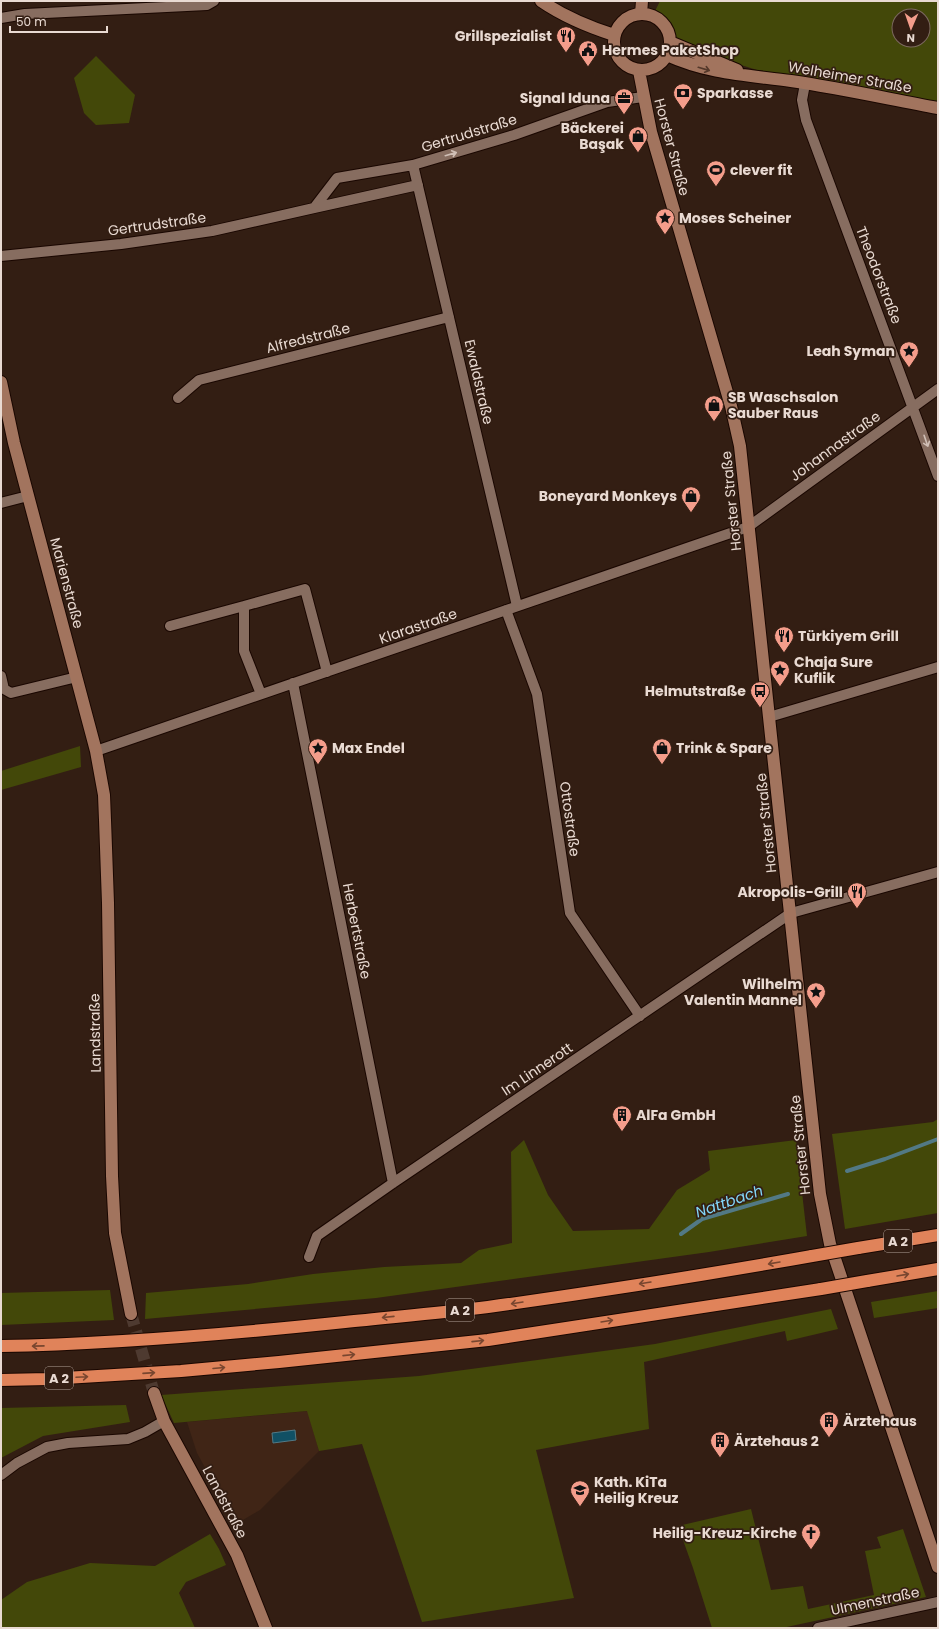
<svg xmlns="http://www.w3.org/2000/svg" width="939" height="1629" viewBox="0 0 939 1629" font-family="Poppins,sans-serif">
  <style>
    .built { fill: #402516 }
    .green { fill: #434809; fill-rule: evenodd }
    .water { fill: #115064; stroke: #527985 }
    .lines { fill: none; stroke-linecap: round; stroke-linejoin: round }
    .stream { stroke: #527985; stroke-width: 4 }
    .secondary-tunnel { stroke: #4e3a30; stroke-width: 12; stroke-dasharray: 12 6; stroke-linecap: butt }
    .street-casing { stroke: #1a0701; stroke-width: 12 }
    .secondary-casing { stroke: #1a0701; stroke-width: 14 }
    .highway-casing { stroke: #1a0701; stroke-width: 14 }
    .street { stroke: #876d60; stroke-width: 10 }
    .secondary { stroke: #a2745e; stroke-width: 12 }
    .highway { stroke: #e0835a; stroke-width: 12 }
    .highway-bridge-casing { stroke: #1a0701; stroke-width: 14; stroke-linecap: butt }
    .highway-bridge { stroke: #e0835a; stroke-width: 12 }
    .oneway { stroke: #54382a }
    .oneway2 { stroke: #d0bfb6 }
    .oneway3 { stroke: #78462f }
    .labels { text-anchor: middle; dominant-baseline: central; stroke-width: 3.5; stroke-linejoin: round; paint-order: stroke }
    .shield { fill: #331e13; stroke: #b2a299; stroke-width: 1 }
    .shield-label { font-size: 13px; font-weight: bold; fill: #e9dad2 }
    .poi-label { font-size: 14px; font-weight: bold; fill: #e9dad2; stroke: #331e13; text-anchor: start }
    .street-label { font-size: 14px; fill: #e9dad2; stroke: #331e13 }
    .water-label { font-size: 15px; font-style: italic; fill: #82d5f6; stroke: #331e13 }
  </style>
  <rect width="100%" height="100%" fill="#331e13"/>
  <path class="built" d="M308 1411 319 1451 260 1510 236 1524 197 1453 187 1422Z"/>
  <path class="green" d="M660 1H938V104L791 78 757 70 712 56 676 41C675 27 667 18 655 11ZM899 16H923V40H899Z
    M96 56 135 95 129 123 96 125 84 113 74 78Z
    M80 746 81 767 1 790V771Z
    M938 1119V1213L845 1229 832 1134 933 1122Z
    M524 1140 548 1195 573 1231 649 1229 677 1190 710 1170 708 1151 796 1140 807 1236 709 1252 376 1298 145 1319 146 1293 248 1284 313 1274 384 1267 461 1263 479 1250 512 1243 511 1152Z
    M110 1290 114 1320 1 1325V1293Z
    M938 1291V1308L874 1318 871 1302Z
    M831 1309 838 1329 787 1341 785 1331 644 1362 649 1429 536 1450 574 1598 422 1622 362 1444 319 1451 307 1411 174 1423 161 1395 419 1376 655 1344Z
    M126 1405 130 1422 43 1436 1 1458V1408Z
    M751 1509 771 1590 803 1586 808 1609 874 1595 865 1551 881 1548 877 1537 903 1529 926 1597 782 1628H712L693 1568 678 1526Z
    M210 1534 219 1549 226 1565 186 1582 179 1593 195 1628H1V1600L27 1582 90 1563 155 1566Z"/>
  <path class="water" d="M295 1430 296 1440 273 1443 272 1433Z"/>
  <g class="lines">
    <path class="stream" d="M847 1171 885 1159 938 1139
      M681 1234 702 1219 788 1194"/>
    <path class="secondary-tunnel" d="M131 1314 154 1393"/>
    <defs>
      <path id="street" d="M1 18 25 14 207 5 214 1
        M805 84 802 100 806 120 938 476
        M413 165 517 606
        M314 208 418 185
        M1 256 121 244 212 231 314 208 337 178 413 165 514 135 607 102 643 97
        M178 398 199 380 449 317
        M1 503 28 496
        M506 610 537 694 570 913 640 1016
        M170 626 244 606
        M1 676 4 689 11 693 77 677
        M293 683 393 1183
        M261 694 244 651V606L305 589 327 672
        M769 717 938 667
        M96 751 748 527 938 389
        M309 1257 317 1236 393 1183 791 913 938 872
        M1 1475 17 1463 47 1447 68 1443 128 1439 145 1432 164 1421
        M818 1628 938 1602"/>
      <path id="secondary" d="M541 1C563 16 589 27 614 35
        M614 42a28 28 0 1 1 56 0a28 28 0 1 1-56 0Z
        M641 14 642 1
        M670 42 737 70
        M667 55C709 74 747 75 791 81 840 88 889 99 938 108
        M639 71 651 132 731 406 740 446 820 1194 830 1244 938 1567
        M1 382 14 443 96 751 104 795 105 820 108 903 112 1176 115 1233 131 1314
        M154 1393 164 1421 237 1555 266 1628"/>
      <path id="highway" d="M858 1248 938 1235
        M867 1281 938 1269
        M1 1346C116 1344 230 1334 345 1322 392 1317 440 1313 488 1307 596 1292 705 1275 812 1256
        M1 1380 48 1379 181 1371 279 1362 488 1340 821 1289"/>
    </defs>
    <use href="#street" class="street-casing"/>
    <use href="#secondary" class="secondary-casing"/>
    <use href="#highway" class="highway-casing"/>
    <use href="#street" class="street"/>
    <use href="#secondary" class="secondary"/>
    <use href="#highway" class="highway"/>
    <defs>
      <path id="highway-bridge" d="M812 1256 858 1248
        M821 1289 867 1281"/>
    </defs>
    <use href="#highway-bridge" class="highway-bridge-casing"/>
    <use href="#highway-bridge" class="highway-bridge"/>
  </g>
  <defs><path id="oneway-shaft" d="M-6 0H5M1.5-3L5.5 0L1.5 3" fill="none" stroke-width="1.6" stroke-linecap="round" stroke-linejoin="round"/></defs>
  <use class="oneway" href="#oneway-shaft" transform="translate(704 69) rotate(16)"/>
  <g class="oneway2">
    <use href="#oneway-shaft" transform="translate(451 154) rotate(-16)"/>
    <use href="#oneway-shaft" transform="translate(926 441) rotate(71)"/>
  </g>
  <g class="oneway3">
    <use href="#oneway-shaft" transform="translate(774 1263) rotate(170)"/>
    <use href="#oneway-shaft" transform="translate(903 1275) rotate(-10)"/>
    <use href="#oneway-shaft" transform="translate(645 1283) rotate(171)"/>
    <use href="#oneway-shaft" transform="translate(517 1303) rotate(171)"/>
    <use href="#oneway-shaft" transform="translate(388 1317) rotate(174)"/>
    <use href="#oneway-shaft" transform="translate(607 1321) rotate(-9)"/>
    <use href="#oneway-shaft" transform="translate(478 1341) rotate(-6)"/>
    <use href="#oneway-shaft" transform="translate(38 1346) rotate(179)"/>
    <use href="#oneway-shaft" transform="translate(349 1355) rotate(-6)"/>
    <use href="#oneway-shaft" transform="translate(219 1368) rotate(-5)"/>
    <use href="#oneway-shaft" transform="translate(149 1373) rotate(-4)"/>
    <use href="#oneway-shaft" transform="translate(82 1377) rotate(-3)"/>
  </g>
  <defs>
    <symbol id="restaurant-pin" viewBox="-11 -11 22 30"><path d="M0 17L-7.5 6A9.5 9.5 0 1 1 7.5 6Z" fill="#f49d8b" stroke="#331e13"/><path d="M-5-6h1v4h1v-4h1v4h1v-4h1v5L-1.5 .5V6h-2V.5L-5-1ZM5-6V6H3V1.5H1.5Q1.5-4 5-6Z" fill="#111"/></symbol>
    <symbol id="civic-pin" viewBox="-11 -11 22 30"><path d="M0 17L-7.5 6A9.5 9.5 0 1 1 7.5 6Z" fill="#f49d8b" stroke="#331e13"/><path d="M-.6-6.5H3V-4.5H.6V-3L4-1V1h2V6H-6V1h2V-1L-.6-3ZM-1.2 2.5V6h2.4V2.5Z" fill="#111"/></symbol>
    <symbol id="bank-pin" viewBox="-11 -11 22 30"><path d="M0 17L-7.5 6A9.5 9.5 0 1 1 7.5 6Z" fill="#f49d8b" stroke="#331e13"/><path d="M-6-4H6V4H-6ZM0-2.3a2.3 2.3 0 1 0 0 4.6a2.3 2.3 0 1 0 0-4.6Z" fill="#111"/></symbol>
    <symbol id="office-pin" viewBox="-11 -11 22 30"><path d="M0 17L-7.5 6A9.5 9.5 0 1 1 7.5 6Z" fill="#f49d8b" stroke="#331e13"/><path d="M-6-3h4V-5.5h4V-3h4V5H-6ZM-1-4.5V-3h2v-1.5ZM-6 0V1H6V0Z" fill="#111"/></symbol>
    <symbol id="shop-pin" viewBox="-11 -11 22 30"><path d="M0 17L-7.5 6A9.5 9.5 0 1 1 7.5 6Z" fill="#f49d8b" stroke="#331e13"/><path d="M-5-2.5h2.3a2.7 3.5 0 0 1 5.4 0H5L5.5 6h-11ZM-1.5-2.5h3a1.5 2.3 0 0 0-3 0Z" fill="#111"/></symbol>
    <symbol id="stadium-pin" viewBox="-11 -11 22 30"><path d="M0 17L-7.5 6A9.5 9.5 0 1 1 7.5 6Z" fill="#f49d8b" stroke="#331e13"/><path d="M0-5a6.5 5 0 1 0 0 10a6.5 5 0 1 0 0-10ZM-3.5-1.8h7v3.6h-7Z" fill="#111"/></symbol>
    <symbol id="sight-pin" viewBox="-11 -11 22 30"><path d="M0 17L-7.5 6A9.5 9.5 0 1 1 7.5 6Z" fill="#f49d8b" stroke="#331e13"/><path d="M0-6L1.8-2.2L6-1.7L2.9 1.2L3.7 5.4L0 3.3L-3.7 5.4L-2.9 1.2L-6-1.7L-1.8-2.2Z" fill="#111"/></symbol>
    <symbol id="bus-pin" viewBox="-11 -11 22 30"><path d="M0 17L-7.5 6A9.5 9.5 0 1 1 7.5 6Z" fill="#f49d8b" stroke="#331e13"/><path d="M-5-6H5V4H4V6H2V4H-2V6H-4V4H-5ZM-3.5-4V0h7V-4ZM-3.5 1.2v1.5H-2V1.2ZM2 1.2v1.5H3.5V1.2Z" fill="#111"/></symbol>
    <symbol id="building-pin" viewBox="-11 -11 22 30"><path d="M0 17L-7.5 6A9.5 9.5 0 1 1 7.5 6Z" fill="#f49d8b" stroke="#331e13"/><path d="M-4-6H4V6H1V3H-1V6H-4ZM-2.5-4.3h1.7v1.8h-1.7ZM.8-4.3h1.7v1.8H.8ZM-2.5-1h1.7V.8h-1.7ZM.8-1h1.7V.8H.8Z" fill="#111"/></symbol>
    <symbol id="school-pin" viewBox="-11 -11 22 30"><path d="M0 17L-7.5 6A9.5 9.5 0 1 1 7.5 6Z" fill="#f49d8b" stroke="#331e13"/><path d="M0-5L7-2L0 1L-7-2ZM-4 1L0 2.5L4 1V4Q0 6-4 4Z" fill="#111"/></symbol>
    <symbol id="church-pin" viewBox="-11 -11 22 30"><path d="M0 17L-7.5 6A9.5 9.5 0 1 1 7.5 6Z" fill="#f49d8b" stroke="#331e13"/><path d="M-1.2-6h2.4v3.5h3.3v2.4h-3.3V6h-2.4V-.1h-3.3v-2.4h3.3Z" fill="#111"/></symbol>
  </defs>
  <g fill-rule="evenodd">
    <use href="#restaurant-pin" x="555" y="25" width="22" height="30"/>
    <use href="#civic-pin" x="577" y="39" width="22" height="30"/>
    <use href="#bank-pin" x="672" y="82" width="22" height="30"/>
    <use href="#office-pin" x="613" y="87" width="22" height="30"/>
    <use href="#shop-pin" x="627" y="125" width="22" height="30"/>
    <use href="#stadium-pin" x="705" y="159" width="22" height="30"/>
    <use href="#sight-pin" x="654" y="207" width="22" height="30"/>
    <use href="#sight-pin" x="898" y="340" width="22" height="30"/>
    <use href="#shop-pin" x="703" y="394" width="22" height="30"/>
    <use href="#shop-pin" x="680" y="485" width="22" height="30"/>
    <use href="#restaurant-pin" x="773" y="625" width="22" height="30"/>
    <use href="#sight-pin" x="769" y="659" width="22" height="30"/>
    <use href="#bus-pin" x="749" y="680" width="22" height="30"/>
    <use href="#sight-pin" x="307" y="737" width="22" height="30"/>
    <use href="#shop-pin" x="651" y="737" width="22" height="30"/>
    <use href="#restaurant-pin" x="846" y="881" width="22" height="30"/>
    <use href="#sight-pin" x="805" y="981" width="22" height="30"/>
    <use href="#building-pin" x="611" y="1104" width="22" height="30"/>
    <use href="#building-pin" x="818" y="1410" width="22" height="30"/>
    <use href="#building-pin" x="709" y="1430" width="22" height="30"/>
    <use href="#school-pin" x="569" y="1479" width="22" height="30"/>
    <use href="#church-pin" x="800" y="1522" width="22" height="30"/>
  </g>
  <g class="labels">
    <g class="shield">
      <rect x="884" y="1230" width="28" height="22" rx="3"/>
      <rect x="446" y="1299" width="28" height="22" rx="3"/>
      <rect x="45" y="1367" width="28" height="22" rx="3"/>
    </g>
    <g class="shield-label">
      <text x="898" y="1241">A 2</text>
      <text x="460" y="1310">A 2</text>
      <text x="59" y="1378">A 2</text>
    </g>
    <g class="poi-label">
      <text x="552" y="36" text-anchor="end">Grillspezialist</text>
      <text x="602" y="50">Hermes PaketShop</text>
      <text x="697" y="93">Sparkasse</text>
      <text x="610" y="98" text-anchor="end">Signal Iduna</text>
      <text x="624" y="128" text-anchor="end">Bäckerei<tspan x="624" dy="16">Başak</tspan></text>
      <text x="730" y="170">clever fit</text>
      <text x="679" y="218">Moses Scheiner</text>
      <text x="895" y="351" text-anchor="end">Leah Syman</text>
      <text x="728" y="397">SB Waschsalon<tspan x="728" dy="16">Sauber Raus</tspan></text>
      <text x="677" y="496" text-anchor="end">Boneyard Monkeys</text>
      <text x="798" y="636">Türkiyem Grill</text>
      <text x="794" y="662">Chaja Sure<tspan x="794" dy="16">Kuflik</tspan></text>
      <text x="746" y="691" text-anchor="end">Helmutstraße</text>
      <text x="332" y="748">Max Endel</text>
      <text x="676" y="748">Trink &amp; Spare</text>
      <text x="843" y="892" text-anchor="end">Akropolis-Grill</text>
      <text x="802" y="984" text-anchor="end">Wilhelm<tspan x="802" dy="16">Valentin Mannel</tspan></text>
      <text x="636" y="1115">AlFa GmbH</text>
      <text x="843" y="1421">Ärztehaus</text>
      <text x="734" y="1441">Ärztehaus 2</text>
      <text x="594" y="1482">Kath. KiTa<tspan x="594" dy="16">Heilig Kreuz</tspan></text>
      <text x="797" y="1533" text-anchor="end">Heilig-Kreuz-Kirche</text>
    </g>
    <g class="street-label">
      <text transform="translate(850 77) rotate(10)">Welheimer Straße</text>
      <text transform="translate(469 133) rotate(-17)">Gertrudstraße</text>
      <text transform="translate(672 147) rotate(75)">Horster Straße</text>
      <text transform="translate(157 224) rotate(-8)">Gertrudstraße</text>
      <text transform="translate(879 275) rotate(69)">Theodorstraße</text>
      <text transform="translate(308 338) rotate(-14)">Alfredstraße</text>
      <text transform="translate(479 382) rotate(77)">Ewaldstraße</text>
      <text transform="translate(835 446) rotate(-36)">Johannastraße</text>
      <text transform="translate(731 501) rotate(-96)">Horster Straße</text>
      <text transform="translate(67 583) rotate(75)">Marienstraße</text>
      <text transform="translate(418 626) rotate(-19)">Klarastraße</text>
      <text transform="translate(570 819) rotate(82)">Ottostraße</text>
      <text transform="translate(766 823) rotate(-96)">Horster Straße</text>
      <text transform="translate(357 931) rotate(79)">Herbertstraße</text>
      <text transform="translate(95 1033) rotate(-91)">Landstraße</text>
      <text transform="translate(537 1069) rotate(-34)">Im Linnerott</text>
      <text transform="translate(800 1145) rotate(-96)">Horster Straße</text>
      <text transform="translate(225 1502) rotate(62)">Landstraße</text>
      <text transform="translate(875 1601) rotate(-12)">Ulmenstraße</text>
    </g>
    <g class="water-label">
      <text transform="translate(729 1201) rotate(-19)">Nattbach</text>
    </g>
  </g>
  <rect width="939" height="1629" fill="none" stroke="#e9dad2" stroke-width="4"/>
  <g transform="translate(911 28) rotate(182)"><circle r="19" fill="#331e13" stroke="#7c695f"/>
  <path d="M0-3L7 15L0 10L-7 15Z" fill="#f49d8b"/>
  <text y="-6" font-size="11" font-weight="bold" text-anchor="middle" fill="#e9dad2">N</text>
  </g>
  <path d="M10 26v6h97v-6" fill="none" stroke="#e9dad2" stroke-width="2"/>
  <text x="16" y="26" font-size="12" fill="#e9dad2" stroke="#331e13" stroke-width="3" paint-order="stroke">50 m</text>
</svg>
